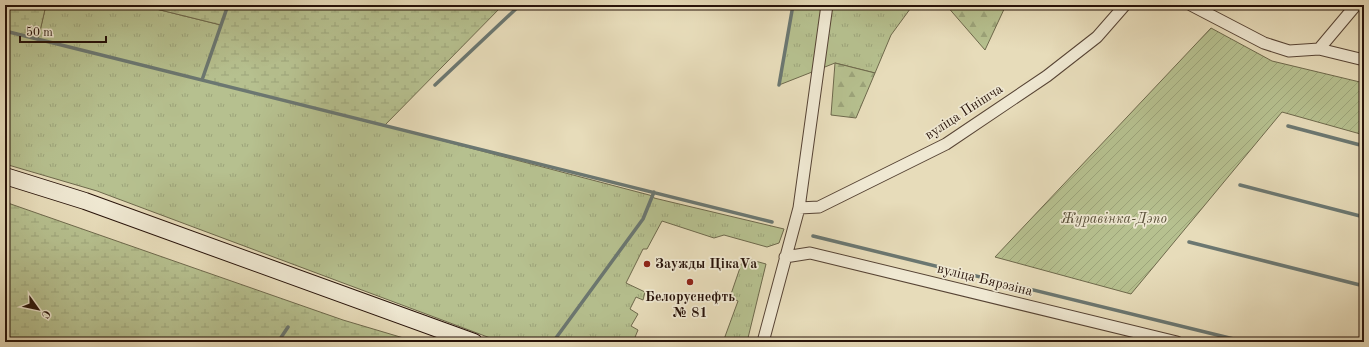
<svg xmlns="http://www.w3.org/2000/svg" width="1369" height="347" viewBox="0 0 1369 347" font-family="'Old Standard TT',serif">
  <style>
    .grass { fill: url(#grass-tufts); stroke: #6e694c }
    .forest { fill: url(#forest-firs); stroke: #6e694c }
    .wetland { fill: url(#wetland-marsh); stroke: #6e694c }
    .garden { fill: url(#garden-furrows); stroke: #6e694c }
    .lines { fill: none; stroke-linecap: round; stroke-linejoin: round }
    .stream { stroke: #6b7771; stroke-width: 3.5 }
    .street-casing { stroke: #574435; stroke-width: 13 }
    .secondary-casing { stroke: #271209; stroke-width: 18 }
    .street { stroke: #efe8d2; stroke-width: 11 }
    .secondary { stroke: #efe8d2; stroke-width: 16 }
    .poi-dot { fill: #8f2418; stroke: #efe8d2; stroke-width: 1.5 }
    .labels { text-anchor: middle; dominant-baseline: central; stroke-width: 3.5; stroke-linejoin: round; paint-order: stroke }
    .street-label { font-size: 14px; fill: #271209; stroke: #efe8d2 }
    .park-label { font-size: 14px; font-style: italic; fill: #594f38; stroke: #efe8d2 }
    .poi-label { font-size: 14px; font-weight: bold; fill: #271209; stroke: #efe8d2; text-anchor: start }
  </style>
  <defs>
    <pattern id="grass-tufts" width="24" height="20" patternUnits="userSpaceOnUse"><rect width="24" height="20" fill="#b6c08f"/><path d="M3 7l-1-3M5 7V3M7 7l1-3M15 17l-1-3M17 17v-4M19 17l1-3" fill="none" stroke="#9ca47a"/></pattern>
    <pattern id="forest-firs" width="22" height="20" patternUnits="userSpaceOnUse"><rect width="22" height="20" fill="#b6c08f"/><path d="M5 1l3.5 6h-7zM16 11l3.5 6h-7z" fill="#9ca47a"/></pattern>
    <pattern id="wetland-marsh" width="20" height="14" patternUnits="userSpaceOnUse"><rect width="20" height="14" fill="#b6c08f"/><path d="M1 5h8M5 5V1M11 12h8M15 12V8" fill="none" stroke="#9ca47a"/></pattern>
    <pattern id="garden-furrows" width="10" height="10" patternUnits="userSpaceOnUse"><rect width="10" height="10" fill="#b6c08f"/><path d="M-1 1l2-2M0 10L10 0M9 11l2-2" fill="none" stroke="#9ca47a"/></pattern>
  </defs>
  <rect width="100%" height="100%" fill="#e7dcba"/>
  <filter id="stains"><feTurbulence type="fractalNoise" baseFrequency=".005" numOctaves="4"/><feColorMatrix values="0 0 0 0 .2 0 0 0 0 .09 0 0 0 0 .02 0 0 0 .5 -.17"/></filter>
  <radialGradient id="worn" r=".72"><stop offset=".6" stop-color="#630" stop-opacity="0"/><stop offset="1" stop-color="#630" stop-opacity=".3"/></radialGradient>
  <path class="grass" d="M46 5H140L221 25 202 80 394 128 653 196 654 198 784 229 779 243 767 247 724 235 714 238 662 221 647 249H643L626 283 645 292 643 300 636 297 630 309 638 314 631 326 638 330 633 342H501L97 191 5 164V31L38 39Z
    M793 5H913L891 35 875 73 835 63 779 85Z
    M748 259 766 264 747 342H723L738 301 730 297 742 262Z"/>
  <path class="forest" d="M946 5H1006L985 50Z
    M835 63 875 73 856 118 831 115Z"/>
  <path class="wetland" d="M5 5H46L38 40 5 31Z
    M140 5H503L384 126 202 80 221 25Z
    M5 202 343 320 417 342H5Z"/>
  <path class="garden" d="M1211 28 1272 61 1364 83V135L1282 112 1131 294 995 257Z"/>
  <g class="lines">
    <path class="stream" d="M5 31 772 222
      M202 80 228 5
      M435 85 520 5
      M779 85 793 5
      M1288 126 1364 146
      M1240 185 1364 217
      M813 236 1246 342
      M1189 242 1364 286
      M278 342 288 327
      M553 342 643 219 654 192"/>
    <defs>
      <path id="street" d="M1191 5 1264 43 1289 51 1319 49 1364 60
        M1319 49 1356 5
        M799 208 827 5
        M785 257 810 253 1177 342
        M763 342 799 208 819 207 946 144 1047 76 1097 37 1125 5"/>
      <path id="secondary" d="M5 176 85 201 474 342"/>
    </defs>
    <use href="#street" class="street-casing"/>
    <use href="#secondary" class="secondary-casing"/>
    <use href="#street" class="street"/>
    <use href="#secondary" class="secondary"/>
  </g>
  <g class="poi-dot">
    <circle cx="647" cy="264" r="4"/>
    <circle cx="690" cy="282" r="4"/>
  </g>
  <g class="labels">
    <g class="street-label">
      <text transform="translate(964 112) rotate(-33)">вуліца Пнішча</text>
      <text transform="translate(985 280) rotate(14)">вуліца Бярэзіна</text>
    </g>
    <g class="park-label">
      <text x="1114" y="219">Журавінка-Дэпо</text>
    </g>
    <g class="poi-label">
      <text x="655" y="264">Заужды ЦікаVа</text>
      <text x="690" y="297" text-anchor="middle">Белоруснефть<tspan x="690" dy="16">№ 81</tspan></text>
    </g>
  </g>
  <rect width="1369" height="347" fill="none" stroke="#e7dcba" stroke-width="20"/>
  <rect x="6" y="6" width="1357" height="335" fill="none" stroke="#271209" stroke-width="2"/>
  <rect x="10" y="10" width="1349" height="327" fill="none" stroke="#271209"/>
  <g transform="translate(38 309) rotate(123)" stroke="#efe8d2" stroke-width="3" paint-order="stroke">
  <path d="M0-3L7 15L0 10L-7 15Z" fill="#271209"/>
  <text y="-6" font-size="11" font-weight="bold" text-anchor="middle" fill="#271209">С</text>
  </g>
  <path d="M20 36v6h86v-6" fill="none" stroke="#271209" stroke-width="2"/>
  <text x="26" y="36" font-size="12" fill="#271209" stroke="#efe8d2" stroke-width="3" paint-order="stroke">50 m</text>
  <rect width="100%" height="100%" filter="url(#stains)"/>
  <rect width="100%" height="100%" fill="url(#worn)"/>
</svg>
